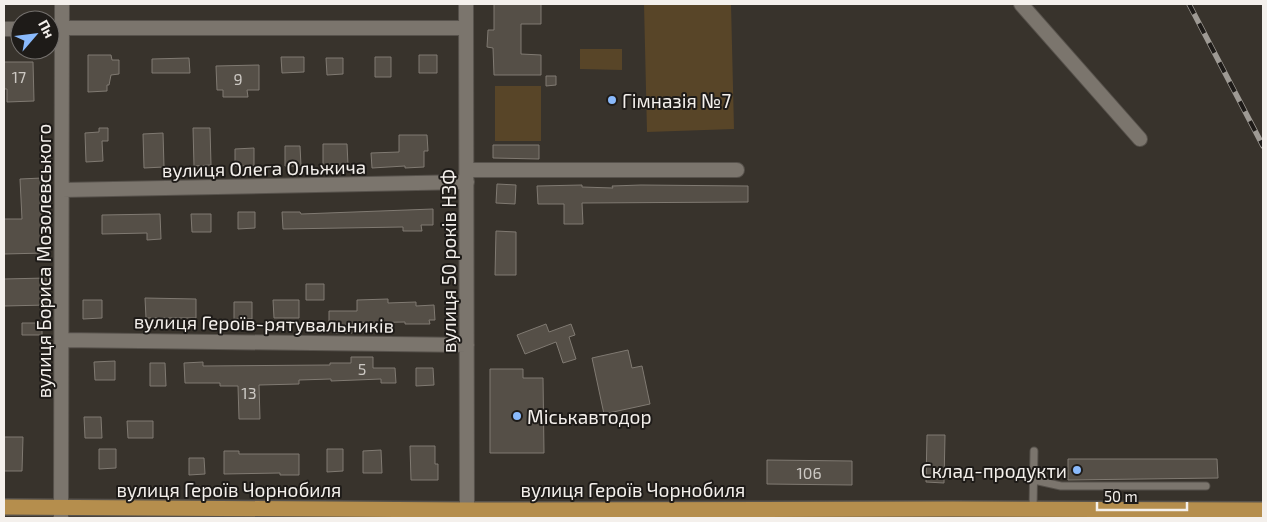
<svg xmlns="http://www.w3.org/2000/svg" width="1267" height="522" viewBox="0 0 1267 522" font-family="'Exo 2',sans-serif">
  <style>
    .green { fill: #584528 }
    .building { fill: #554f47; stroke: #807a72 }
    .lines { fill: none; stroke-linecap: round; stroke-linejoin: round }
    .lane-casing { stroke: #57524c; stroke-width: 9 }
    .street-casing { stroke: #57524c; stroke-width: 16 }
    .primary-casing { stroke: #57524c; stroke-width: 18 }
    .lane { stroke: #7b756d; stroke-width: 7 }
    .street { stroke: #7b756d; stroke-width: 14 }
    .primary { stroke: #b58e4d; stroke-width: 15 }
    .rail-casing { stroke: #9e9a94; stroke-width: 5.5 }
    .rail { stroke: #1e1b18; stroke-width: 4; stroke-dasharray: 11; stroke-linecap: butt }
    .poi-dot { fill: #8abafc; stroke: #1e1b18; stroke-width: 2 }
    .labels { text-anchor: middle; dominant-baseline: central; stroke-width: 4; stroke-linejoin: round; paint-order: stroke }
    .number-label { font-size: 16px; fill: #ccc8c3 }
    .poi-label { font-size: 19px; fill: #f4f0ec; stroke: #1e1b18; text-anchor: start }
    .street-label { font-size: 19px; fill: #f4f0ec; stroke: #1e1b18 }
  </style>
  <rect width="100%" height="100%" fill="#38332c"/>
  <path class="green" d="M644 4H731L734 129 647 132Z
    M580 49H622V70L580 69Z
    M495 86H541V141H495Z"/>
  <path class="building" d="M494 4H541V24H521V54L541 55V75H494L493 48 487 47 488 30H494Z
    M88 55H111L112 60H119V74L111 75 109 85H107V91L88 92Z
    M419 55H437V73H419Z
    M281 57H304V72L282 73Z
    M375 57H391V77H375Z
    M189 58 190 73H152V59Z
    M326 58H343V74L327 75Z
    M4 62H33L34 101 7 102V89H4Z
    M259 65V90H247L248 97H223V90H217L216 66Z
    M546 76H556V85L546 86Z
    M99 128H108V141H102L103 161 86 162 85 133 99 132Z
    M193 128H210L211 165 194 166Z
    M163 133 164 167 144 168 143 134Z
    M399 135H427L428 151H424V167L405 168V166L372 168 371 153 399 152Z
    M323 144H347L348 165 323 166Z
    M493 145H539V159L493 158Z
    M285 146H300L301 166H285Z
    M254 148V166H235V149Z
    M42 178 45 253 4 254V219H22L20 179Z
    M497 184 516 185 515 204 496 203Z
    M582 185V187L613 188 612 186 641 185 748 186V202L582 203 583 224H564V204H538L537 186Z
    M433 209V225H421L422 231H403V227L283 229 282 212H300L301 214Z
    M238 212H255V228L238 229Z
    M160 214 161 239 147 240V233L102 234V215Z
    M191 214H211V232H192Z
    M496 231 516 232V275H495Z
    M46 278 47 305 4 306V279Z
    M306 284H324V300H306Z
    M145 298 196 299V318H146Z
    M388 299V303L416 302V306L434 305 435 320H429L430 324H405V322L352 323V333H333V322H329V311H357V300Z
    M83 300H102V318L83 319Z
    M273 300H299V318H274Z
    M234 302H252V319H234Z
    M22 323H42V335H22Z
    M546 324 549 332 571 324 575 335 569 337 576 359 563 363 556 342 525 354 517 335Z
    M628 350 632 368 642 366 650 404 604 414 592 358Z
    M351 357H373V368H395L396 383H381V379L331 381V379L299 380V384L259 385 260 419H239L238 386H220V383H185L184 363 203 362V366L330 365V363H351Z
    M115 361V380H95L94 362Z
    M150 363H165L166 386H150Z
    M416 368H433L434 385 416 386Z
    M490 369H523V378H543L544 453H490Z
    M84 417H101L102 438H85Z
    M127 421H153V438H128Z
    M927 435H945L944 483 926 482Z
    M4 437H23L22 471H4Z
    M410 446H435V464H438V480H411Z
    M99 449H116V468L99 469Z
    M327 449H343V471L327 472Z
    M381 450 382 473H363V451Z
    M224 451H239V454H299V475H280V473L224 474Z
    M189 458H204L205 474 189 475Z
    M1068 459H1217L1218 478 1068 480Z
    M767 460 852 461V485L767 484Z"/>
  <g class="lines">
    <defs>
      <path id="lane" d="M1034 480 1061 486H1206
        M1033 509 1034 451"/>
      <path id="street" d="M466 4 467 518
        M1021 4 1140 139
        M50 28H466
        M4 29H20
        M467 170H737
        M62 190 467 182
        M62 340 467 345
        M61 518 62 4"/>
      <path id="primary" d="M4 507 467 510 953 509 1263 510"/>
    </defs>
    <use href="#lane" class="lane-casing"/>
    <use href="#street" class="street-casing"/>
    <use href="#primary" class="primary-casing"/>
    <use href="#lane" class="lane"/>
    <use href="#street" class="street"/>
    <use href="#primary" class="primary"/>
    <defs>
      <path id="rail" d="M1189 4 1263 146"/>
    </defs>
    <use href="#rail" class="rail-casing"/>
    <use href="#rail" class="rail"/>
  </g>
  <g class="poi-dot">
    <circle cx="612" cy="100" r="5"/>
    <circle cx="517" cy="416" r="5"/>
    <circle cx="1077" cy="470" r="5"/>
  </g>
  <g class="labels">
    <g class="number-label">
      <text x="19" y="76">17</text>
      <text x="238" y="78">9</text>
      <text x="362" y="368">5</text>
      <text x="249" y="392">13</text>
      <text x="809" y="472">106</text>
    </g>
    <g class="poi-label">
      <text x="622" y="100">Гімназія №7</text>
      <text x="527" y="416">Міськавтодор</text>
      <text x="1067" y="470" text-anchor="end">Склад-продукти</text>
    </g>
    <g class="street-label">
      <text transform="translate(264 168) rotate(-1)">вулиця Олега Ольжича</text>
      <text transform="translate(43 261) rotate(-90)">вулиця Бориса Мозолевського</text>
      <text transform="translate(448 261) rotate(-90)">вулиця 50 років НЗФ</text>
      <text transform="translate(264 323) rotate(1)">вулиця Героїв-рятувальників</text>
      <text x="229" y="489">вулиця Героїв Чорнобиля</text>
      <text x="633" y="489">вулиця Героїв Чорнобиля</text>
    </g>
  </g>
  <rect width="1267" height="522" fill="none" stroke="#f4f0ec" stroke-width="10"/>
  <g transform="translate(35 35) rotate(62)"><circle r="24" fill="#1e1b18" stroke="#74706d"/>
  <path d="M0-4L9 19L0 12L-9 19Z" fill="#8abafc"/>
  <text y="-8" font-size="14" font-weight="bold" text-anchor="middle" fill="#f4f0ec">Пн</text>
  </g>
  <path d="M1097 502v8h90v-8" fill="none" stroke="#f4f0ec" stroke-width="2.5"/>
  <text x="1104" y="502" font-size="15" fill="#f4f0ec" stroke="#1e1b18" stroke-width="4" paint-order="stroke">50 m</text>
</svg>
